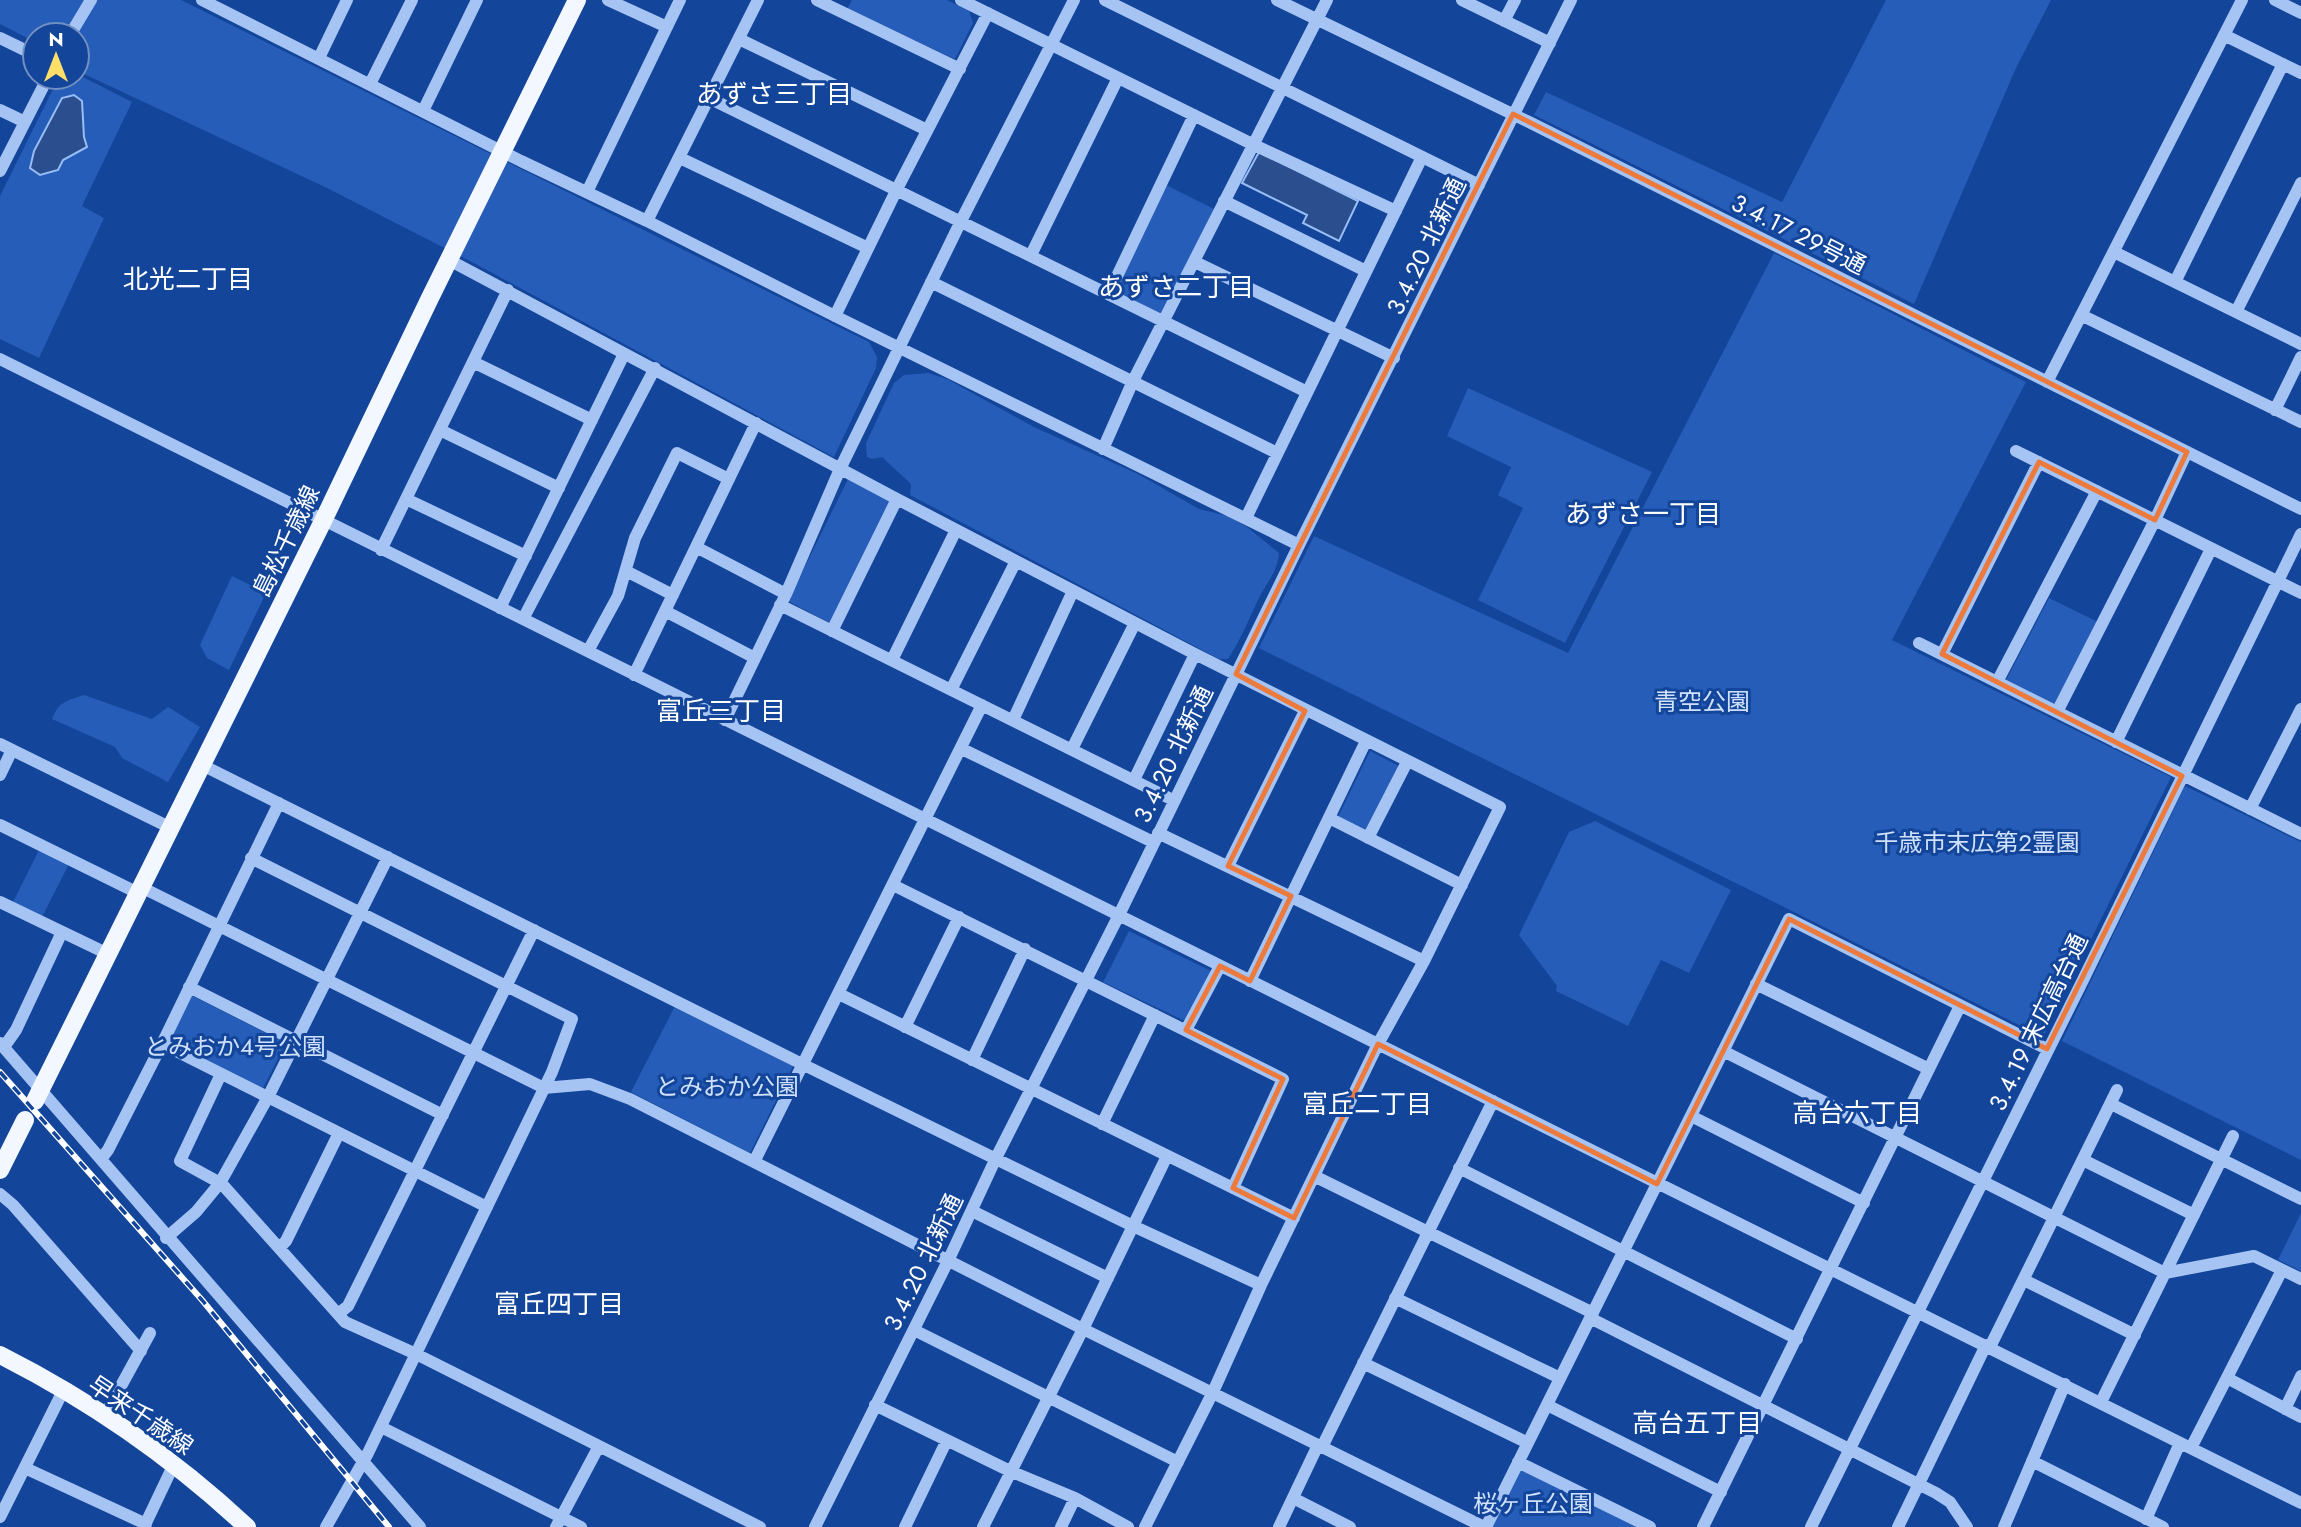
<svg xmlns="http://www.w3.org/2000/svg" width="2301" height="1527" viewBox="0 0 2301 1527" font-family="Jost,'Noto Sans JP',sans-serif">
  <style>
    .green { fill: #265db8 }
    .water { fill: #2a4e8e; stroke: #98bef6; stroke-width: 2 }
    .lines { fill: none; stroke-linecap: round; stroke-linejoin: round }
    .minor { stroke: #a6c4f3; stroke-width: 12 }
    .major { stroke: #f3f7ff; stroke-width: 18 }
    .rail-casing { stroke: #fff; stroke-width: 6 }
    .rail { stroke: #13459a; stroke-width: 3.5; stroke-dasharray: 10; stroke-linecap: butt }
    .marked { fill: none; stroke: #ed7a3d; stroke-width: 5; stroke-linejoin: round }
    .labels { text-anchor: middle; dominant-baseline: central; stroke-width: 6; stroke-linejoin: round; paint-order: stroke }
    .street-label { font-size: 24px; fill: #fff; stroke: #13459a }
    .park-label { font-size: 24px; fill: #cfe1fd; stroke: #13459a }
    .neighbourhood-label { font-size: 26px; fill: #fff; stroke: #13459a }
  </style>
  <rect width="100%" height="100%" fill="#13459a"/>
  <path class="green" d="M0 0H181L869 342 877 357 876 368 834 457 470 261 327 188 82 73 77 69V35H35V42L0 24Z
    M852 0H947L969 11 973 23 955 59 847 9Z
    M1886 0H2051L2016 68 1914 304 1534 115 1546 92 1782 202Z
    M77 74 132 102 82 206 104 218 39 358 0 339V196L59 77H77Z
    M1166 185 1214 209 1165 311 1160 314 1118 292 1117 289Z
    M1774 253 2026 382 1892 640 2171 777 2043 1037 1762 896 1259 648 1314 536 1568 653Z
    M928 373 947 379 1034 427 1138 474 1199 509 1228 516 1247 527 1279 553C1277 572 1270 578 1261 594 1250 616 1242 638 1228 659H1219L910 495 911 484 882 457 872 459 867 457 866 443 894 383 904 375Z
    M1468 388 1652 472 1565 643 1478 600 1523 508 1498 495 1511 467 1447 436Z
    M848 479 890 502 830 623 788 601Z
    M232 576 266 593 229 670 207 658 200 645Z
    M2049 598 2098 622 2054 706 2006 680Z
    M84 695 152 719 168 707 200 727 168 782 122 758 115 747 52 719C59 701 67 701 84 695Z
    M1370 751 1401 767 1367 833 1338 817Z
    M2185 786 2301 842V1160L2062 1041Z
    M1595 821 1731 890 1689 973 1661 960 1628 1026 1556 991 1557 986 1519 935 1569 832Z
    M39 850 69 864 42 917 13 902Z
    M1129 931 1211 971 1185 1021 1103 982Z
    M189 994 286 1043 263 1088 167 1040Z
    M675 1006 794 1064 750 1153 631 1092Z
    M2301 1213V1271L2278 1260Z
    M1521 1469 1637 1527H1492Z"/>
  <path class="water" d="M74 95 82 101 84 137 87 147 63 160 58 170 40 175 30 168 34 151 62 98Z
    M1259 152 1358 201 1339 241 1303 223 1307 215 1242 183Z"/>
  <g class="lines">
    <path class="minor" d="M202 0 521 161 647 221 835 316 1299 545
      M608 0 667 27
      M817 0 960 69
      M961 0 1252 144 1396 211
      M1105 0 1479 185
      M1277 0 1531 123 2301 509
      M1462 0 1550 43
      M2275 0 2301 13
      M1504 21 1515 0
      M70 35 91 0
      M2224 35 2301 73
      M0 38 35 55
      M739 39 927 130
      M319 58 347 0
      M370 84 412 0
      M709 98 1307 392
      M0 110 25 122
      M423 111 477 0
      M680 158 868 248
      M0 171 48 77
      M587 192 680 0
      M1224 201 1366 271
      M647 221 758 0
      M2114 252 2301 344
      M1031 255 1118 78
      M449 260 897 499 1195 654 1500 807 1424 961 1378 1044 1261 1285 1213 1392 1145 1527
      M1195 262 1394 358
      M931 282 1277 453
      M2175 282 2283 64
      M1109 293 1194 115
      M2236 312 2301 183
      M2081 315 2301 422
      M835 316 897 189 988 13
      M0 359 2301 1503
      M473 362 592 420
      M2047 382 2242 0
      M2275 410 2301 357
      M440 430 559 488
      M1103 449 1133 381 1327 0
      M2016 451 2301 593
      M406 499 526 556
      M1246 518 1422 157
      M696 547 786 594
      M381 550 508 290
      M626 571 673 595
      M780 605 1173 800
      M500 608 624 354
      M665 611 755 658
      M523 619 655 368
      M832 631 897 499
      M1919 643 2301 834
      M588 651 618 596 635 538 677 453 729 479
      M1942 654 2039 462
      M892 660 956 530
      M634 675 756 423
      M1997 682 2097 491
      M951 690 1016 561
      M2057 712 2155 520 2187 452
      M725 720 786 594 840 469 961 221 1074 0
      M1013 720 1073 591
      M2116 742 2211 549
      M0 744 171 828
      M962 749 1153 842
      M1072 749 1135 623
      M202 765 804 1065 1133 1226 1261 1285
      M0 775 12 750
      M1134 780 1195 654
      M2250 809 2301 709
      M1329 818 1462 885
      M0 825 138 893
      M1158 833 1424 961
      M1368 838 1407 762
      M251 858 572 1019 552 1072 368 1453 326 1527
      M1228 866 1305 711
      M893 885 1283 1079 1233 1188
      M141 887 544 1088 590 1084 630 1099 1083 1329 1484 1527
      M0 902 108 954
      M1250 981 1366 741
      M1756 984 1929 1069
      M189 987 443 1115
      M839 994 1294 1218
      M905 1027 959 917
      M1186 1030 1220 966
      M0 1043 420 1527
      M162 1044 487 1207
      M4 1047 16 1030 62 932
      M1723 1051 2165 1273 2254 1256 2301 1279
      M972 1060 1025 949
      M221 1074 180 1161 222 1184 345 1322 416 1354 760 1527
      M2111 1104 2301 1199
      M1691 1116 1864 1203
      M1102 1124 1155 1015
      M101 1159 108 1150 162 1044 279 803
      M2083 1160 2194 1215
      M754 1162 982 705
      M1459 1168 1797 1339
      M1314 1176 1593 1313
      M0 1194 13 1205 141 1351
      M972 1211 1108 1278
      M166 1238 196 1212 220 1183 268 1097 388 857
      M279 1248 286 1241 339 1133
      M2024 1280 2135 1335
      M1395 1298 1560 1378
      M338 1314 348 1306 534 930
      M1590 1318 1936 1493 1950 1502 1967 1527
      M914 1330 1178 1462
      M1990 1347 2117 1090
      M1363 1363 1528 1443
      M2227 1378 2301 1417
      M2101 1402 2233 1136
      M875 1405 1010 1471 1075 1498 1128 1527
      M1547 1405 1721 1492
      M2285 1409 2301 1376
      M104 1417 150 1333
      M381 1427 581 1527
      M1322 1447 1493 1101
      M2191 1448 2282 1270
      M2032 1461 2163 1527
      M1518 1462 1650 1527
      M25 1468 146 1524
      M1293 1498 1350 1527
      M0 1517 63 1391
      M2146 1519 2180 1443
      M144 1527 174 1464
      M556 1527 599 1446
      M815 1527 948 1261 996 1158 1118 917 1299 545 1571 0
      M905 1527 947 1440
      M983 1527 1083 1329 1167 1156
      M1061 1527 1075 1498
      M1279 1527 1318 1445
      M1486 1527 1789 919 2047 1049
      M1703 1527 1960 1006
      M1811 1527 2082 982 2301 534
      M1898 1527 1986 1345
      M2004 1527 2065 1384"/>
    <path class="major" d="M35 1101 323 521 429 300 577 0
      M0 1170 25 1120
      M0 1355C89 1400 174 1459 247 1527"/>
    <defs>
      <path id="rail" d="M0 1072 202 1300 389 1527"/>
    </defs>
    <use href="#rail" class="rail-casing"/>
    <use href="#rail" class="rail"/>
  </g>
  <path class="marked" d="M1513 114 2187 452 2155 520 2039 462 1942 654 2182 776 2047 1049 1789 919 1657 1184 1378 1044 1294 1218 1233 1188 1283 1079 1186 1030 1220 966 1250 981 1291 896 1228 866 1305 711 1236 674Z"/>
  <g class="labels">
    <g class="street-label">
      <text transform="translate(1799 234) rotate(27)">3.4.17 29号通</text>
      <text transform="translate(1426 246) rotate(-64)">3.4.20 北新通</text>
      <text transform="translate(286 541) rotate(-64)">島松千歳線</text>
      <text transform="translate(1173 754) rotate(-64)">3.4.20 北新通</text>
      <text transform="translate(2038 1022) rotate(-64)">3.4.19 末広高台通</text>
      <text transform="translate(923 1262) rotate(-64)">3.4.20 北新通</text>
      <text transform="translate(141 1415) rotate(34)">早来千歳線</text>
    </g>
    <g class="park-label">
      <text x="1702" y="701">青空公園</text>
      <text x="1977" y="842">千歳市末広第2霊園</text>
      <text x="235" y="1046">とみおか4号公園</text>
      <text x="727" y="1086">とみおか公園</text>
      <text x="1533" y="1503">桜ヶ丘公園</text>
    </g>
    <g class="neighbourhood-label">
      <text x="774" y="94">あずさ三丁目</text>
      <text x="188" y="279">北光二丁目</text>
      <text x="1176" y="287">あずさ二丁目</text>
      <text x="1643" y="514">あずさ一丁目</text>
      <text x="721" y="711">富丘三丁目</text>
      <text x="1367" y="1104">富丘二丁目</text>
      <text x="1857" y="1113">高台六丁目</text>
      <text x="559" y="1304">富丘四丁目</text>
      <text x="1697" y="1423">高台五丁目</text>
    </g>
  </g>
  <g transform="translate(56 56)"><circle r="33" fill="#13459a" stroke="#718fc2" stroke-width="2"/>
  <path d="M0-5L12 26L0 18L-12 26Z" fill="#ffde69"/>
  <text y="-10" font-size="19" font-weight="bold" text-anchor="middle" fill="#ffffff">N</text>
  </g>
</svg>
